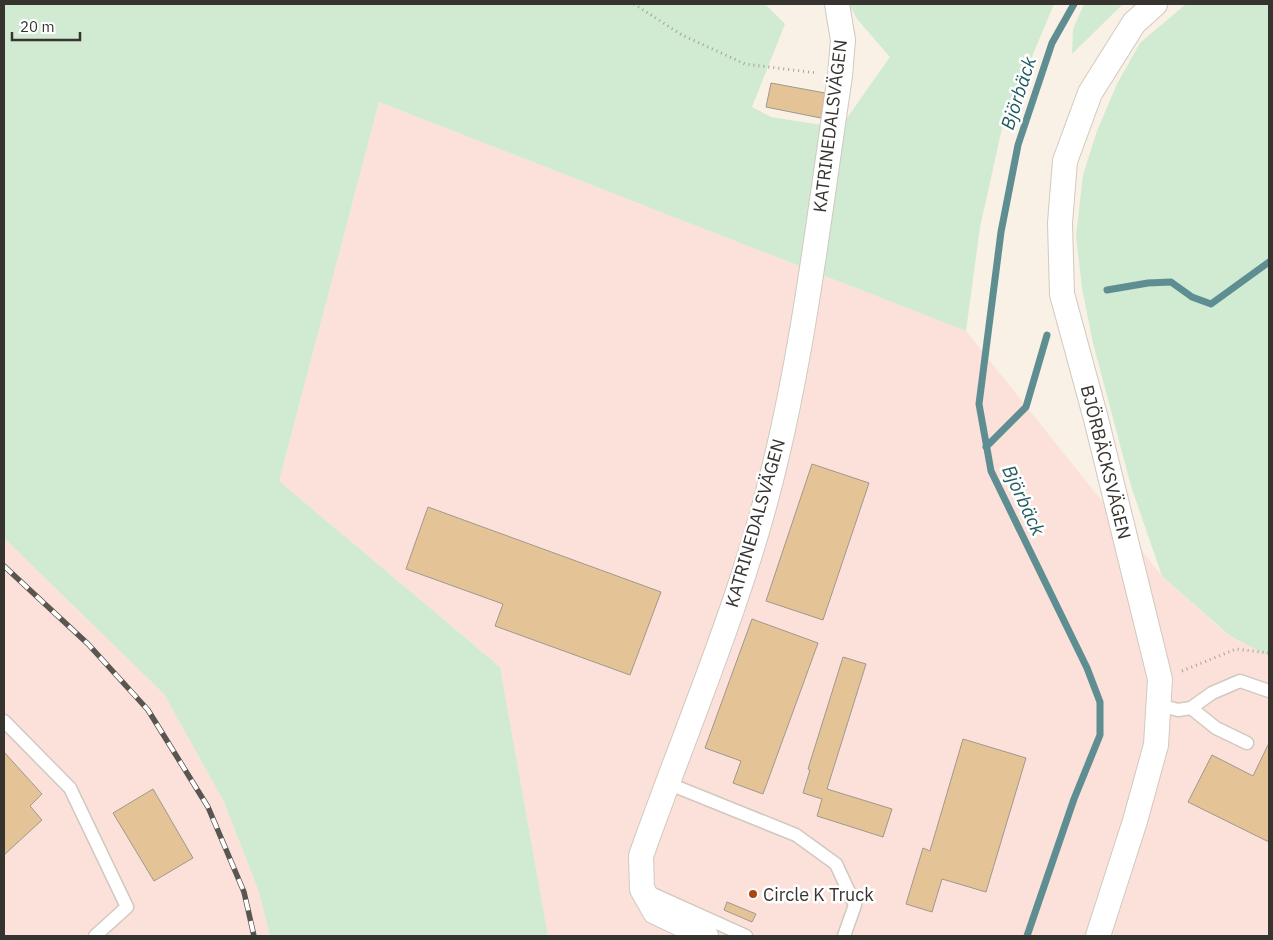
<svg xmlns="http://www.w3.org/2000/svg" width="1273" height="940" viewBox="0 0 1273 940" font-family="'IBM Plex Sans',sans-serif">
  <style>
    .industrial { fill: #fbe1d9 }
    .green { fill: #d0ebd1 }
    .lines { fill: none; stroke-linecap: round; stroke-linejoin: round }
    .stream { stroke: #5e8e91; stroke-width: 7 }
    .building { fill: #e4c496; stroke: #9f988e }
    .service-casing { stroke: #d1c9bf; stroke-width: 15 }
    .minor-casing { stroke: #d1c9bf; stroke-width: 26 }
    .path { stroke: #a7a199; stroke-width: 3; stroke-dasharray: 1 4; stroke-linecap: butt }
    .service { stroke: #fff; stroke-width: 12 }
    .minor { stroke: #fff; stroke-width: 24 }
    .rail-casing { stroke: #595550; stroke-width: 5.5 }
    .rail { stroke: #fff; stroke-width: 4; stroke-dasharray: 11; stroke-linecap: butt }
    .poi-dot { fill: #aa470f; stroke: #fff; stroke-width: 2 }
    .labels { text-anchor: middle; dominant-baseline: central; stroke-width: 5; stroke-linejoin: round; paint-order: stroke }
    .street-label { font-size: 18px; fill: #373430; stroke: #fff }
    .poi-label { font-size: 18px; fill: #373430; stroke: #fff; text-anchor: start }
    .water-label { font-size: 19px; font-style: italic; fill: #1f5a5f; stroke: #fff }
  </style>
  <rect width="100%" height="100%" fill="#f9f0e6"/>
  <path class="industrial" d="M379 102 966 331 1162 576 1229 636 1269 656V936H548L500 667 279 481Z
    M4 538 164 694 224 802 259 892 270 936H4Z"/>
  <path class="green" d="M4 4H765L785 24 752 107 771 117 840 128 890 57 857 19 849 4H1054L1002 128 980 227 966 331 379 102 279 481 500 667 548 936H270L259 892 224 802 164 694 4 538Z
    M1084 4H1123L1072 54 1073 29Z
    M1186 4H1269V656L1230 636 1162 576 1131 486 1093 343 1082 288 1076 236 1083 175 1097 131 1117 84 1140 43Z"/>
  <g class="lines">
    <path class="stream" d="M1107 290 1148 283 1171 282 1192 297 1211 304 1269 262
      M986 447 1026 407 1047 335
      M1027 936 1074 799 1100 735V702L1087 668 991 471 979 404 1001 232 1018 145 1052 43 1074 4"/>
  </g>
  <path class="building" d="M771 83 825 93 821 118 766 107Z
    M812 464 869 483 823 620 766 601Z
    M428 507 661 592 630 675 495 626 503 604 406 569Z
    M752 619 818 643 763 794 733 783 741 761 705 748Z
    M843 657 866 664 827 789 892 809 883 837 817 816 822 799 803 793 810 770 808 769Z
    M963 739 1026 758 986 892 942 879 932 912 906 904 923 848 930 851Z
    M1269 743V842L1188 802 1212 755 1253 776Z
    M4 752 42 794 30 806 42 820 4 855Z
    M153 789 193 858 154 881 113 813Z
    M727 902 756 914 752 922 724 910Z"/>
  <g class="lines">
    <defs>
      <path id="service" d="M1159 705 1178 710 1191 708 1212 693 1240 681 1269 691
        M1191 708 1216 728 1247 743
        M4 721 70 788 127 907 95 936
        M667 783 796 835 836 864 855 905 844 936
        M646 891 746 936"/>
      <path id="minor" d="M706 936 655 912 642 889 641 856C685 731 742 601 773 472 805 343 820 208 840 76L843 40 837 4
        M1098 936 1135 821 1156 745 1160 679 1096 419 1062 294 1060 223 1065 161 1090 93 1134 23 1155 4"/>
    </defs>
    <use href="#service" class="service-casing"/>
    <use href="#minor" class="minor-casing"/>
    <path class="path" d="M634 4 682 35 745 64 817 73
      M1182 671 1236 649 1269 653"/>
    <use href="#service" class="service"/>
    <use href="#minor" class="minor"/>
    <defs>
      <path id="rail" d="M4 566 88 644 148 710 208 807 244 892 254 936"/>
    </defs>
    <use href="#rail" class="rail-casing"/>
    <use href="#rail" class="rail"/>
  </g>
  <circle class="poi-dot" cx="753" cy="894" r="5"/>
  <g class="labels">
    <g class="street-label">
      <text transform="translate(830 126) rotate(-83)">KATRINEDALSVÄGEN</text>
      <text transform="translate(1106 462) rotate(76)">BJÖRBÄCKSVÄGEN</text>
      <text transform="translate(755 523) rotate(-74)">KATRINEDALSVÄGEN</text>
    </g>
    <g class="poi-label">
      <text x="763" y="894">Circle K Truck</text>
    </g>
    <g class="water-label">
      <text transform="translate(1018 93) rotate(-72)">Björbäck</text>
      <text transform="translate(1024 500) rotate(65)">Björbäck</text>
    </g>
  </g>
  <rect width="1273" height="940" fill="none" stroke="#373430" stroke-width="10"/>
  <path d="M12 32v8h68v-8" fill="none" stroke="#373430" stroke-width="2.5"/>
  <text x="20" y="32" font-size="15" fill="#373430" stroke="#ffffff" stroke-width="4" paint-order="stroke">20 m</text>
</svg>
